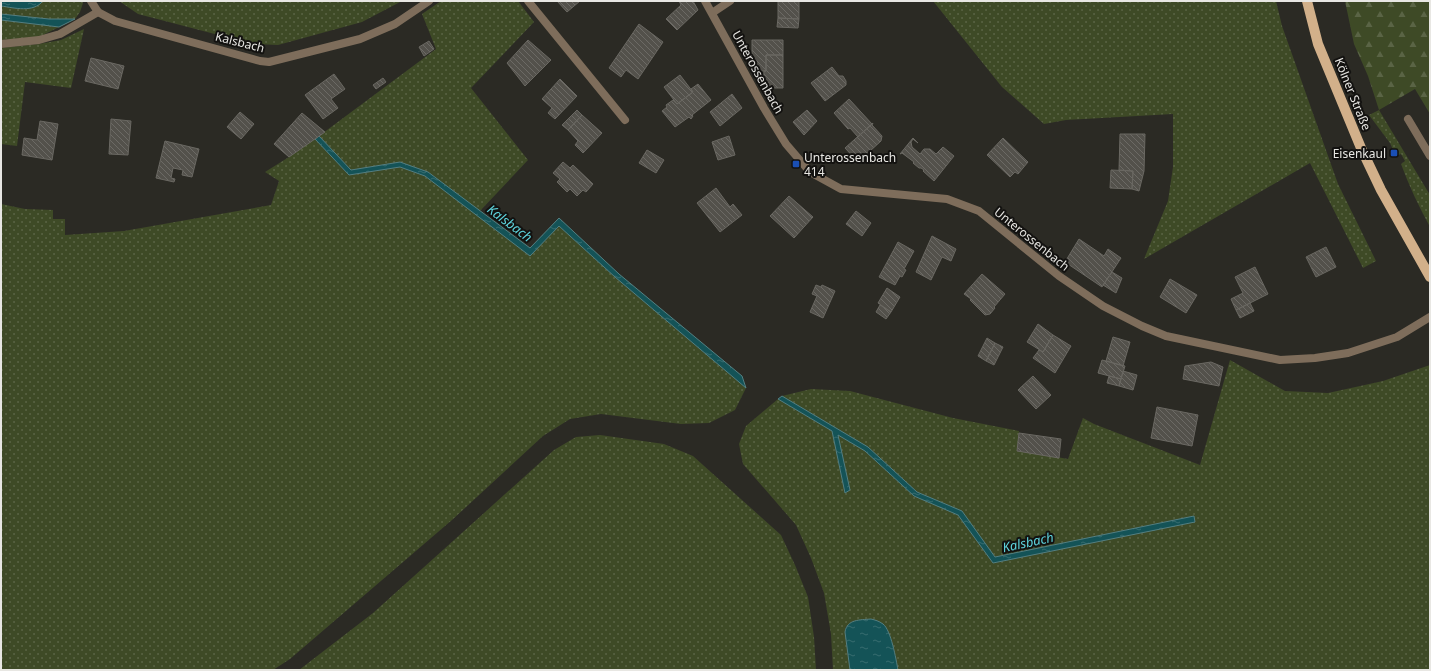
<svg xmlns="http://www.w3.org/2000/svg" width="1431" height="671" viewBox="0 0 1431 671" font-family="'Noto Sans',sans-serif">
  <style>
    .grass { fill: url(#grass-dots) }
    .forest { fill: url(#forest-firs) }
    .water { fill: url(#water-ripples); stroke: #547f81 }
    .building { fill: url(#building-back-hatch); stroke: #6a6862 }
    .lines { fill: none; stroke-linecap: round; stroke-linejoin: round }
    .lane { stroke: #7e6d5b; stroke-width: 8 }
    .street { stroke: #7e6d5b; stroke-width: 8 }
    .primary { stroke: #d2b08a; stroke-width: 10 }
    .transit-dot { fill: #1a4fb4; stroke: #131210; stroke-width: 1.5 }
    .labels { text-anchor: middle; dominant-baseline: central; stroke-width: 4; stroke-linejoin: round; paint-order: stroke }
    .street-label { font-size: 12px; fill: #e8e7e3; stroke: #131210 }
    .poi-label { font-size: 12px; fill: #e8e7e3; stroke: #131210; text-anchor: end }
    .water-label { font-size: 13px; font-style: italic; fill: #5ed4dd; stroke: #131210 }
  </style>
  <defs>
    <pattern id="grass-dots" width="8" height="8" patternUnits="userSpaceOnUse"><rect width="8" height="8" fill="#3e4a26"/><path d="M2 2h.1M6 6h.1" fill="none" stroke="#5a6445" stroke-width="1.8" stroke-linecap="round"/></pattern>
    <pattern id="forest-firs" width="22" height="20" patternUnits="userSpaceOnUse"><rect width="22" height="20" fill="#3e4a26"/><path d="M5 1l3.5 6h-7zM16 11l3.5 6h-7z" fill="#5a6445"/></pattern>
    <pattern id="water-ripples" width="26" height="14" patternUnits="userSpaceOnUse"><rect width="26" height="14" fill="#145357"/><path d="M2 4q2-2 4 0t4 0M15 11q2-2 4 0t4 0" fill="none" stroke="#366c6f"/></pattern>
    <pattern id="building-back-hatch" width="6" height="6" patternUnits="userSpaceOnUse"><rect width="6" height="6" fill="#53514b"/><path d="M-1 5l2 2M0 0l6 6M5-1l2 2" fill="none" stroke="#6c6a65"/></pattern>
  </defs>
  <rect width="100%" height="100%" fill="#2b2a24"/>
  <path class="grass" d="M43 1H82L83 3 80 12 75 19H49L1 14V6L29 8Z
    M119 1H402L362 22 278 45 253 44 138 14Z
    M441 1H518L534 22 471 88 528 160 480 211 428 172 400 162 351 170 319 136 436 49 422 14Z
    M933 1H1276L1282 26 1338 184 1376 261 1363 268 1310 163 1144 259 1168 201 1173 167V114L1066 120 1044 124 1002 87Z
    M1 20 59 27 39 37 1 40Z
    M84 29 71 88 25 82 17 146 1 144V48L39 44 61 40Z
    M1379 110 1430 195V227C1419 207 1409 186 1401 164L1405 161 1401 154 1396 156 1390 143 1369 115Z
    M315 139 349 175 400 167 425 176 530 255 559 226 615 277 746 388 735 410 709 423 681 424 601 414 570 419 543 436 452 520 290 659 273 670H1V204L25 209 53 210V219H65V235L124 231 271 205 279 181 265 172 289 157Z
    M1230 360 1285 391 1328 393 1383 381 1430 365V670H898L892 642 846 626 845 632 850 670H833L831 634 824 593 811 558 796 525 743 464 739 444 746 426 778 399 832 431 845 493 850 490 838 435 865 451 914 496 958 515 993 563 1195 521 1194 516 995 557 961 511 917 492 868 447 782 396 811 389 850 391 953 418 1019 431 1017 450 1068 459 1083 418 1094 424 1200 465Z
    M600 435 664 444 693 456 781 535 795 565 808 597 814 637 816 670H299L373 613 554 450 576 437Z"/>
  <path class="forest" d="M1345 1H1430V114L1415 89 1379 110 1368 76 1354 44Z"/>
  <path class="water" d="M1 1H43C33 13 15 8 1 6Z
    M1 14 49 19H75L59 27 1 20Z
    M319 136 351 170 400 162 428 172 530 248 559 218 619 274 742 376 746 388 615 277 559 226 530 256 425 176 400 167 349 175 315 139Z
    M782 396 868 447 917 492 962 511 995 557 1194 516 1195 522 993 563 958 515 914 496 865 451 838 435 850 490 845 493 832 431 778 399Z
    M871 619C875 620 879 621 883 624 891 630 896 659 898 670H850L845 632C847 619 860 620 871 619Z"/>
  <path class="building" d="M557 1H580L567 12Z
    M679 1H693L698 10 677 30 666 19 681 5Z
    M778 1H799V19L778 18Z
    M778 18 799 19 798 28 777 27Z
    M639 24 663 42 638 79 626 70 621 77 609 68Z
    M528 40 551 60 525 86 507 63Z
    M752 40H783V55H766V71H755V63H752Z
    M429 41 434 49 424 56 419 47Z
    M766 55H783V88H763L764 71H766Z
    M91 58 124 66 118 89 85 81Z
    M832 67 839 76H843L846 81V85L825 101 811 83Z
    M334 74 345 89 331 99 338 108 323 119 305 95Z
    M680 75 693 92 677 104 664 87Z
    M383 78 386 82 376 89 373 85Z
    M560 79 577 96 555 119 548 113 552 108 542 99Z
    M698 84 711 100 692 115 693 116 691 119 689 117 675 127 662 111 667 107 666 105 673 100 677 104 693 92 691 89Z
    M732 94 742 108 720 126 710 112Z
    M849 99 872 124 858 137 850 128 848 129 834 113Z
    M577 110 582 115 568 130 562 125Z
    M807 110 817 121 804 135 793 122Z
    M240 112 254 124 241 139 227 127Z
    M302 113 325 132 289 157 274 144Z
    M582 115 602 133 583 153 575 145 578 141 568 130Z
    M111 119 131 121 128 155 109 154Z
    M40 121 58 124 52 160 22 155 24 138 37 140Z
    M873 123 872 125 882 136 881 141 858 162 845 148Z
    M1120 134H1145L1144 171 1139 191 1132 189 1133 171 1119 170Z
    M729 136 735 155 718 160 712 142Z
    M913 138 918 143 913 139 911 142 912 147 920 154 924 149H930L936 154 943 147 954 156 934 181 923 171 924 170 921 168H919L913 163 914 162 902 153 900 154Z
    M1003 138 1028 162 1018 174 1015 172 1010 177 987 155Z
    M165 141 199 149 192 177 182 175 183 170 173 168 171 178 175 179 174 182 156 178Z
    M647 150 664 160 656 173 639 163Z
    M563 162 570 168 573 165 593 184 586 192 583 190 577 196 570 189 567 192 557 182 560 179 553 173Z
    M1111 170 1133 171 1132 189 1110 188Z
    M716 188 730 207 733 204 742 215 720 232 697 203Z
    M789 196 813 217 794 238 770 216Z
    M856 211 871 223 862 236 846 224Z
    M932 236 956 249 951 261 942 257 931 280 916 272Z
    M1079 239 1104 256 1108 249 1121 258 1102 287 1065 262Z
    M898 242 914 251 904 269 906 270 902 277 900 276 895 285 879 277Z
    M1326 247 1336 267 1316 277 1306 257Z
    M1255 267 1268 294 1236 310 1231 299 1243 293 1235 277Z
    M1112 272 1122 278 1116 293 1103 285Z
    M982 274 1005 294 994 307 995 308 990 314 985 315 970 300 971 299 964 294Z
    M1170 279 1197 295 1186 313 1160 297Z
    M816 285 821 287 822 285 835 291 823 318 810 312 817 296 812 294Z
    M887 288 900 297 891 312 878 303Z
    M1250 303 1254 311 1240 318 1236 310Z
    M880 305 891 312 886 319 876 312Z
    M1038 324 1053 335 1043 352 1027 342Z
    M1053 335 1071 346 1055 373 1033 358 1039 350 1043 352Z
    M1113 337 1130 342 1123 366 1106 361Z
    M987 338 995 343 986 361 978 356Z
    M995 343 1003 347 994 365 986 361Z
    M1102 360 1125 366 1121 379 1098 373Z
    M1211 362 1223 367 1219 386 1183 379 1185 366Z
    M1123 371 1137 375 1133 390 1119 386Z
    M1033 376 1051 395 1036 409 1018 390Z
    M1109 376 1121 379 1119 386 1107 383Z
    M1157 407 1198 415 1192 446 1151 438Z
    M1019 433 1061 439 1059 458 1017 451Z"/>
  <g class="lines">
    <path class="lane" d="M1 44 39 40 60 34 98 12
      M1408 119 1430 156"/>
    <path class="street" d="M91 1 98 12 115 21 260 61 269 62 360 39 395 24 429 1
      M528 1 625 120
      M705 1 764 108 786 144 810 172 841 189 947 199 979 211 1059 276 1103 306 1142 326 1166 336 1280 360 1315 358 1348 353 1397 337 1430 317
      M712 13 730 1"/>
    <path class="primary" d="M1307 1 1318 44 1361 148 1381 190 1430 277"/>
  </g>
  <g class="transit-dot">
    <rect x="1390" y="149" width="8" height="8" rx="2"/>
    <rect x="792" y="160" width="8" height="8" rx="2"/>
  </g>
  <g class="labels">
    <g class="street-label">
      <text transform="translate(240 42) rotate(14)">Kalsbach</text>
      <text transform="translate(758 72) rotate(61)">Unterossenbach</text>
      <text transform="translate(1353 94) rotate(68)">Kölner Straße</text>
      <text transform="translate(1032 239) rotate(39)">Unterossenbach</text>
    </g>
    <g class="poi-label">
      <text x="1386" y="153">Eisenkaul</text>
      <text x="804" y="157" text-anchor="start">Unterossenbach<tspan x="804" dy="14">414</tspan></text>
    </g>
    <g class="water-label">
      <text transform="translate(510 223) rotate(37)">Kalsbach</text>
      <text transform="translate(1028 542) rotate(-12)">Kalsbach</text>
    </g>
  </g>
  <rect width="1431" height="671" fill="none" stroke="#e8e7e3" stroke-width="4"/>
</svg>
